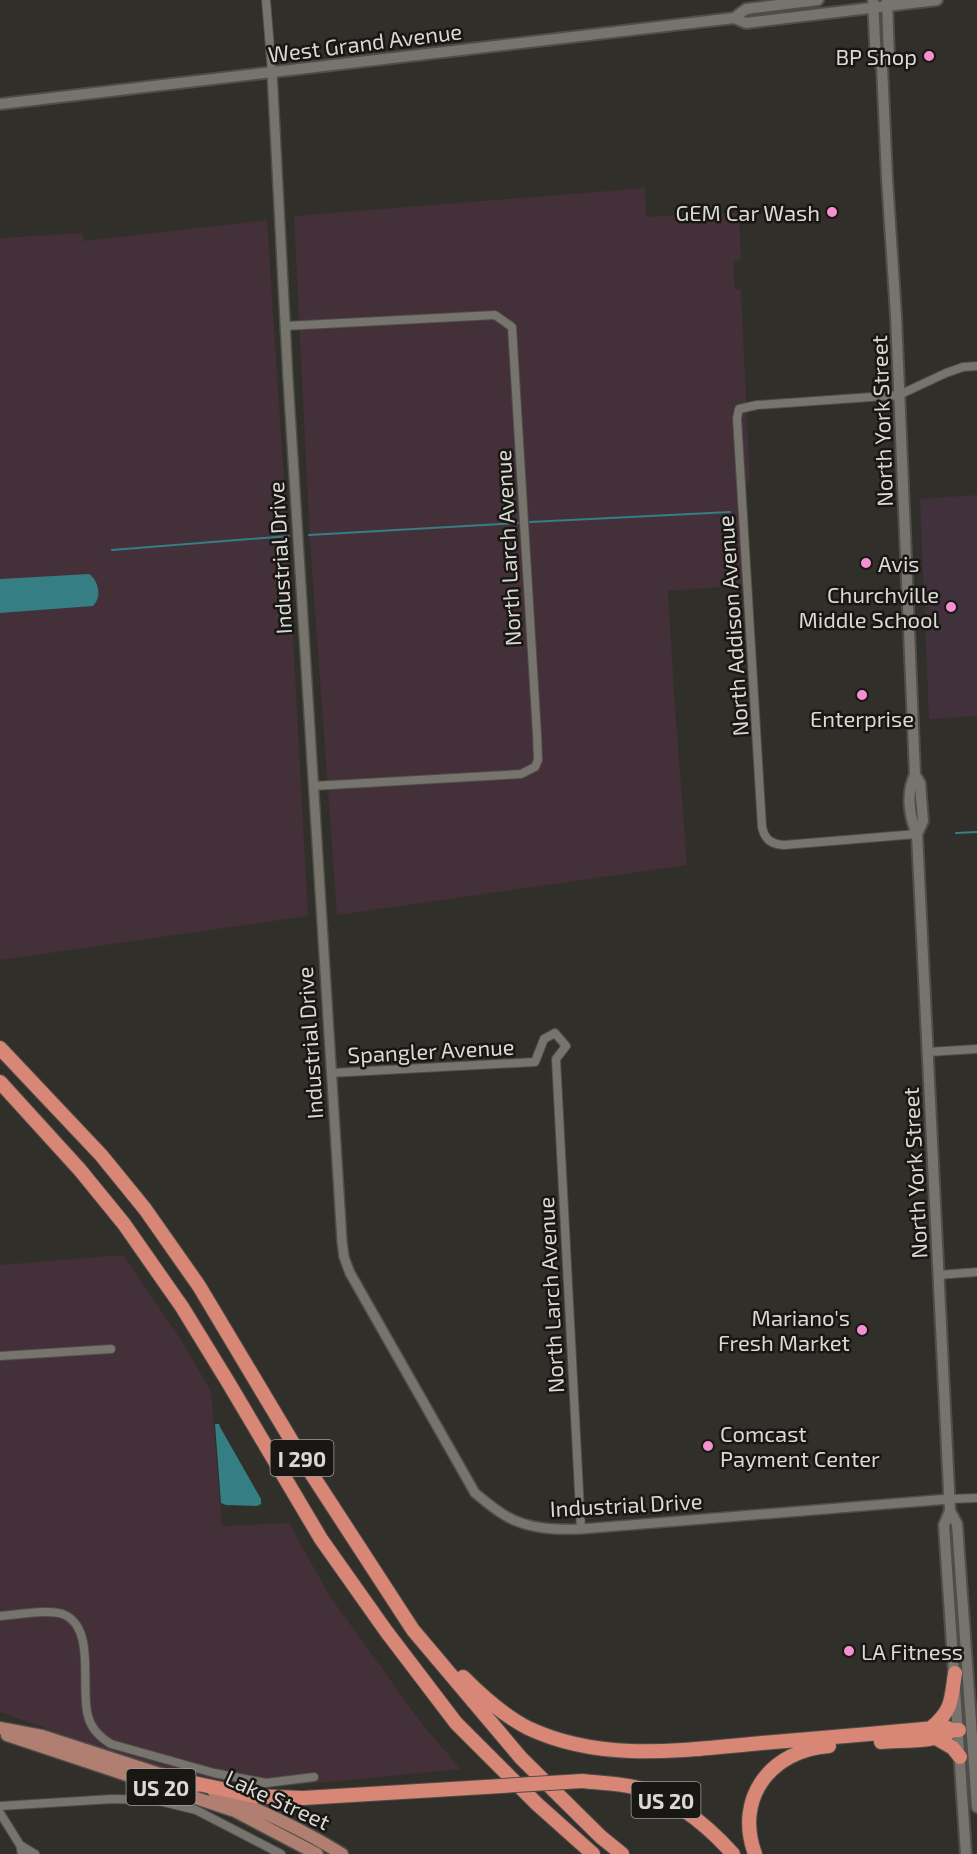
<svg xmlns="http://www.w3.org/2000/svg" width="977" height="1854" viewBox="0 0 977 1854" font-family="'Exo 2',sans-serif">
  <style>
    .industrial { fill: #433039 }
    .education { fill: #41313c }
    .water { fill: #347e84 }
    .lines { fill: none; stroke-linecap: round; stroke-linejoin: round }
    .stream { stroke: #347e84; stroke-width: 2 }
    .minor-casing { stroke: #4f4d49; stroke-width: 10 }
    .tertiary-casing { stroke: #4f4d49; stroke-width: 12 }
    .secondary-casing { stroke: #4f4d49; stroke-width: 14 }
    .primary-casing { stroke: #4f4d49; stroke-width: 15 }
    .motorway-casing { stroke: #4f4d49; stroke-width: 16 }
    .minor { stroke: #76746d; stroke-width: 8 }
    .tertiary { stroke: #76746d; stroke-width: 9 }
    .secondary { stroke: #76746d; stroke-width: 10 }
    .primary { stroke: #b17f72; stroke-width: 12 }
    .motorway { stroke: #d88676; stroke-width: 14 }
    .motorway-bridge-casing { stroke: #4f4d49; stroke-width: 16; stroke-linecap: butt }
    .motorway-bridge { stroke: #d88676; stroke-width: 14 }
    .poi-dot { fill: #f690d0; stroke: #181714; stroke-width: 2 }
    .labels { text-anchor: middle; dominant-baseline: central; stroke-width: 5; stroke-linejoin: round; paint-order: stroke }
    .shield { fill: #181714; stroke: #a09f9b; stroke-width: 1.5 }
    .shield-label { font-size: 21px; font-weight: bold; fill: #dad9d5 }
    .street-label { font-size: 22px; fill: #dad9d5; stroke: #181714 }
    .poi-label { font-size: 22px; fill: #dad9d5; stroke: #181714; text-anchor: end }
  </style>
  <rect width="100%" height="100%" fill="#312f29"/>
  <path class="industrial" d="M645 188 646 217 739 212 741 260 733 261 735 290H741L750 483 744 484 750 585 668 591 674 693 687 865 337 915 310 542 294 216Z
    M267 220 288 542 308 916 0 960V238L83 233 84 241Z
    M123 1255 184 1344 211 1392 222 1526 289 1523 329 1595 422 1724 461 1769 279 1787 223 1781 154 1767 0 1712V1265Z"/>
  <path class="education" d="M977 495V716L929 719 920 499Z"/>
  <path class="water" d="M89 574C99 581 102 597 93 606L0 613V579Z
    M215 1424H219L220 1427 261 1499V1504L257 1506 226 1505 221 1503Z"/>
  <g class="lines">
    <path class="stream" d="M530 522 730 512
      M309 535 518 523
      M112 550 289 536
      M956 833 977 832"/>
    <defs>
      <path id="minor" d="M266 0 272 72
        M285 326 495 315 512 327 537 734 538 760 535 767 521 774 313 786
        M917 834 784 845C771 844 765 840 762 827L737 418 739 409 757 405 899 395 946 373 963 367 977 366
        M928 1052 977 1049
        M331 1073 535 1062 544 1039 555 1033 566 1046 556 1059 581 1529
        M938 1275 977 1272
        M0 1356 111 1349
        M949 1499 977 1498
        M0 1616C16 1615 52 1608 65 1615 96 1630 80 1688 88 1716 91 1728 101 1738 111 1744L214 1773 266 1783 314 1777
        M0 1806 112 1799 155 1800 196 1810 281 1854
        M0 1813 20 1845 22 1854
        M20 1845 35 1854"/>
      <path id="tertiary" d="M272 72 288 379 342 1241 344 1257 350 1273 475 1493C485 1501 495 1510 506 1516 528 1529 556 1530 581 1529L949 1499"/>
      <path id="secondary" d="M873 0 876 61 882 66 887 178 896 316 915 775C906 793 909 816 917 834L950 1511 944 1525 966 1854
        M734 18 746 9 818 0
        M882 66 889 59 887 0
        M0 104 734 18 746 23 937 0
        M915 775 920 783 923 821 917 834
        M950 1511 957 1524 977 1807"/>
      <path id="primary" d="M0 1728 42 1736 197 1786
        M7 1735 235 1811 317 1854
        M214 1792C259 1809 301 1829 342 1854"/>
      <path id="motorway" d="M0 1048 101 1155 145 1209 199 1286 309 1470 413 1630 521 1758 601 1837 622 1854
        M0 1082 80 1170 124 1224 182 1307 228 1382 321 1539 386 1631 456 1723 537 1804 593 1854
        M463 1677C482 1696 504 1716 528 1728 602 1763 683 1750 762 1743 823 1738 884 1733 945 1727L952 1730H959
        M931 1728C953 1710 951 1699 955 1673
        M936 1738 953 1748 960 1757
        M881 1742C899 1740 939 1743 952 1730
        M582 1781C600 1783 620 1783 638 1788 675 1799 708 1826 733 1854
        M189 1782 254 1796 303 1798 485 1787
        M755 1854C734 1797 772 1750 829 1746"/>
    </defs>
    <use href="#minor" class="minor-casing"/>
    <use href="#tertiary" class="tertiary-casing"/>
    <use href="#secondary" class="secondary-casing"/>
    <use href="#primary" class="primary-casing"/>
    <use href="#motorway" class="motorway-casing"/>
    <use href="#minor" class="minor"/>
    <use href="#tertiary" class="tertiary"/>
    <use href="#secondary" class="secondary"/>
    <use href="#primary" class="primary"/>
    <use href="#motorway" class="motorway"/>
    <defs>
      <path id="motorway-bridge" d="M485 1787 582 1781"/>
    </defs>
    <use href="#motorway-bridge" class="motorway-bridge-casing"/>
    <use href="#motorway-bridge" class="motorway-bridge"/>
  </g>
  <g class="poi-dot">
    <circle cx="929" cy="56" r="6"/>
    <circle cx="832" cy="212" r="6"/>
    <circle cx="866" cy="563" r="6"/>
    <circle cx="951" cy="607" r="6"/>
    <circle cx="862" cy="695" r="6"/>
    <circle cx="862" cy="1330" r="6"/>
    <circle cx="708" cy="1446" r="6"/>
    <circle cx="849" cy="1651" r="6"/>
  </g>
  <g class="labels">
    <g class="shield">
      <rect x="270.5" y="1440" width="63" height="36" rx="4.5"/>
      <rect x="126.5" y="1769" width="69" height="36" rx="4.5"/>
      <rect x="631.5" y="1782" width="69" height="36" rx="4.5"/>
    </g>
    <g class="shield-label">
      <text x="302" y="1458">I 290</text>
      <text x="161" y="1787">US 20</text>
      <text x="666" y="1800">US 20</text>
    </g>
    <g class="street-label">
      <text transform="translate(365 42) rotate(-7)">West Grand Avenue</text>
      <text transform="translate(881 421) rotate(-92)">North York Street</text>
      <text transform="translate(507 548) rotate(-93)">North Larch Avenue</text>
      <text transform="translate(279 558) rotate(-93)">Industrial Drive</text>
      <text transform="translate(732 626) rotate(-94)">North Addison Avenue</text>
      <text transform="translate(309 1043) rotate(-94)">Industrial Drive</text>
      <text transform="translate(431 1050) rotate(-3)">Spangler Avenue</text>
      <text transform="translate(914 1173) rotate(-93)">North York Street</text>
      <text transform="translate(550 1295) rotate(-93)">North Larch Avenue</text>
      <text transform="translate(626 1504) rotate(-3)">Industrial Drive</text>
      <text transform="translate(278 1799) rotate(25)">Lake Street</text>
    </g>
    <g class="poi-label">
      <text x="917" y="56">BP Shop</text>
      <text x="820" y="212">GEM Car Wash</text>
      <text x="878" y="563" text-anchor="start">Avis</text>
      <text x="939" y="594">Churchville<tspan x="939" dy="25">Middle School</tspan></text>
      <text x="862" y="718" text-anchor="middle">Enterprise</text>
      <text x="850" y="1317">Mariano's<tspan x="850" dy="25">Fresh Market</tspan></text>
      <text x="720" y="1433" text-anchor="start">Comcast<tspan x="720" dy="25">Payment Center</tspan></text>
      <text x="861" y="1651" text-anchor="start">LA Fitness</text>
    </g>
  </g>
</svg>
